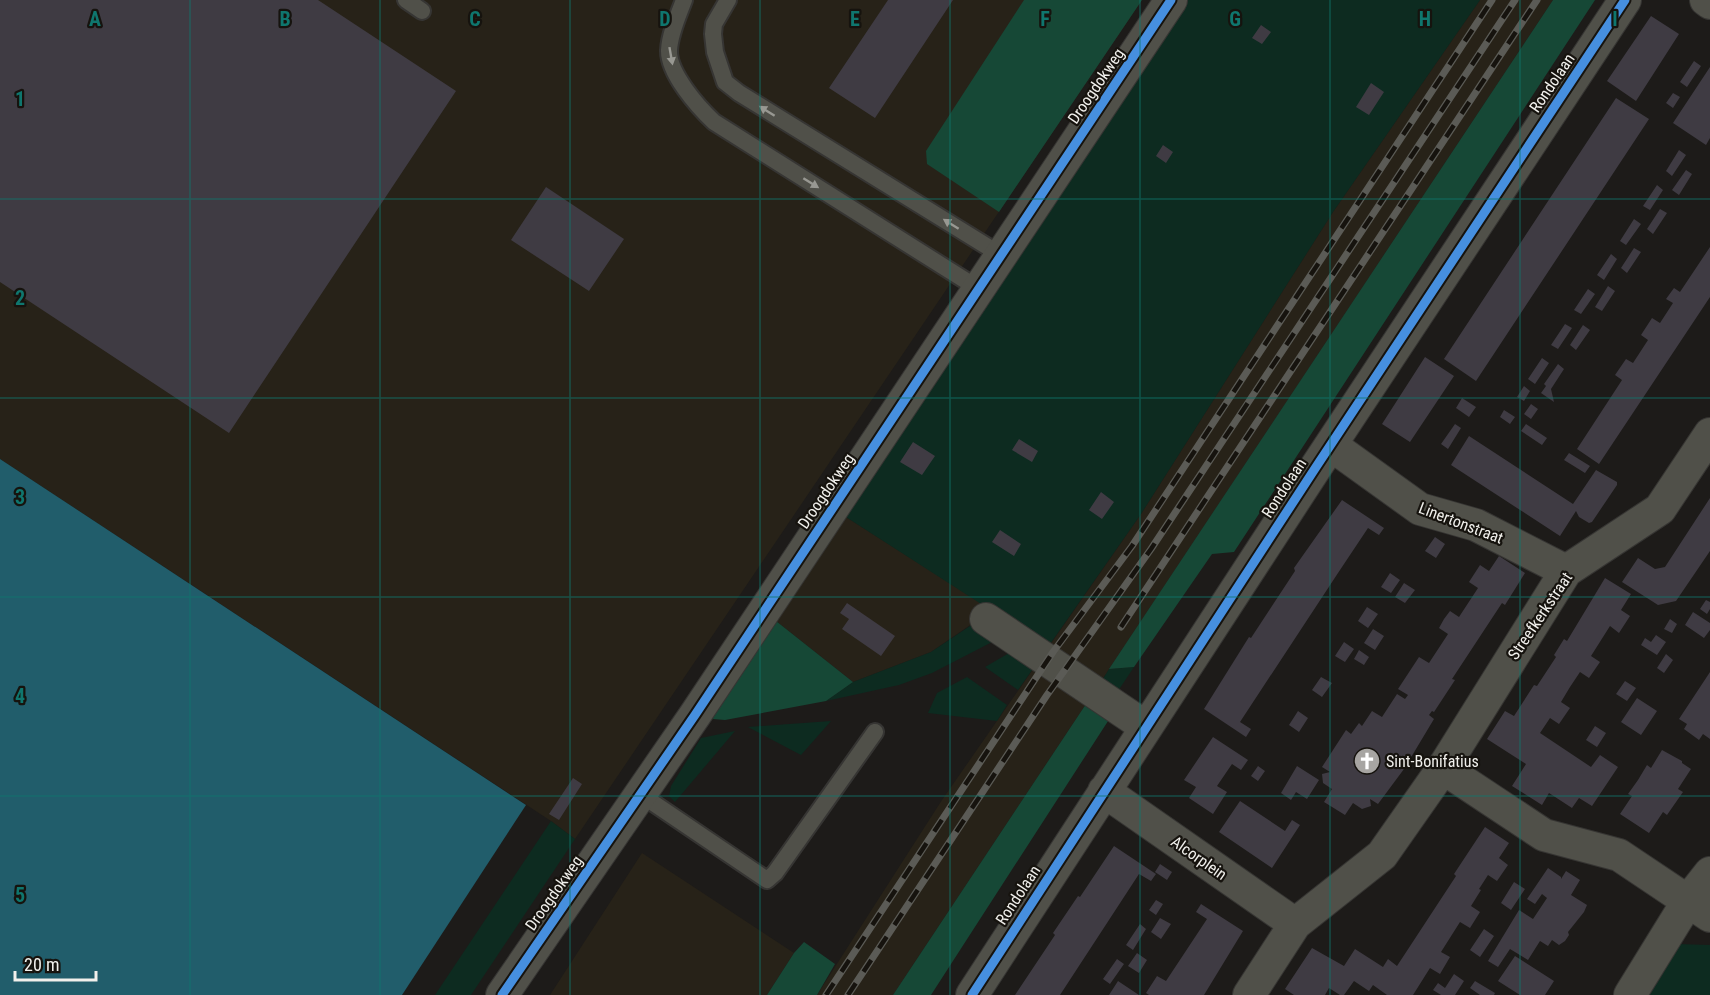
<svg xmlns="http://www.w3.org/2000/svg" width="1710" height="995" viewBox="0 0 1710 995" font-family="'Roboto Condensed',sans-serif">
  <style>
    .built { fill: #272218 }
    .green { fill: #0d2b20 }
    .forest { fill: #164836 }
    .water { fill: #215d6b }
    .building { fill: #3f3b43 }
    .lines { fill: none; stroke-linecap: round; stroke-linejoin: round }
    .lane-casing { stroke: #363533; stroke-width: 20 }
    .street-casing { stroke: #363533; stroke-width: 34 }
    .lane { stroke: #505049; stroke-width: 16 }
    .street { stroke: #505049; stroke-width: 32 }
    .rail-casing { stroke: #5b5b56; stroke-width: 7 }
    .rail { stroke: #16130e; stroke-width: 4.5; stroke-dasharray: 14; stroke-linecap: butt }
    .cycleway-casing { stroke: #16130e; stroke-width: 13 }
    .cycleway { stroke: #468fdf; stroke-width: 9 }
    .oneway { fill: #989892 }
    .grid { fill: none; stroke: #0f766e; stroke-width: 1.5; stroke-opacity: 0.55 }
    .labels { text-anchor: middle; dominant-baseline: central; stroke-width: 4.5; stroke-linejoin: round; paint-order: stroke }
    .street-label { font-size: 16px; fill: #f1f0ec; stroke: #16130e }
    .poi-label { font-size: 16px; fill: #f1f0ec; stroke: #16130e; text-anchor: start }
    .grid-label { font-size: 20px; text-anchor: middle; font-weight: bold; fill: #0f766e; stroke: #16130e; stroke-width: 4.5; stroke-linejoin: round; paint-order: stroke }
  </style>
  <rect width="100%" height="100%" fill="#1d1b19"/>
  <path class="built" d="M0 0H1142L575 839 551 821 0 459Z
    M1480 0H1553L893 995H817L942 800 1141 514 1333 212Z
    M846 517 992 610 931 652 853 682 776 621Z
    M642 853 794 953 767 995H550Z"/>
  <path class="green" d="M1188 0H1480L1333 212 1141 514 1048 647 846 517Z
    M973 624 996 640 932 673 899 685 826 701 853 682 931 652Z
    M1016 649 1037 663 1018 690 985 667Z
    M1134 667 1118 691 1101 682 1109 669Z
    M967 677 1007 705 997 721 928 713 937 693Z
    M831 721 801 755 748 727Z
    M735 731 675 802 669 796 671 786 701 738Z
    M551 821 575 839 471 995H435Z
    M1675 944 1710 945V995H1642Z"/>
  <path class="forest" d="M1024 0H1142L999 212 927 164 926 151Z
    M1553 0H1595L1234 552 1212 554 1134 667 1109 669Z
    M776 621 853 682 826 701 725 720 713 719 714 704Z
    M1086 704 1110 718 931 995H893Z
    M804 942 835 964 817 995H767L794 953Z"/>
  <path class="water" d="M0 459 526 805 402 995H0Z"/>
  <path class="building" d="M0 0H318L456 91 229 433 0 282Z
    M888 0H953L875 118 829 88Z
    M1651 16 1679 34 1636 101 1607 81Z
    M1261 25 1271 32 1262 44 1252 38Z
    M1694 61 1701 66 1687 87 1680 82Z
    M1710 67V138L1706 145 1673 123Z
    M1371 83 1384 92 1369 115 1356 107Z
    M1673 93 1680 97 1673 108 1666 103Z
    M1616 98 1649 119 1476 381 1444 359Z
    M1163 145 1173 152 1166 163 1156 156Z
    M1679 150 1686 155 1672 176 1666 171Z
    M1686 170 1692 174 1679 195 1672 190Z
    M1657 185 1663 190 1650 210 1643 206Z
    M546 187 624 239 589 291 511 240Z
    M1660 209 1667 213 1653 234 1647 229Z
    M1634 219 1641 224 1626 245 1620 241Z
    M1710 247V297L1599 464 1577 449 1622 380 1615 375 1626 359 1633 363 1648 340 1641 335 1652 318 1660 323 1673 303 1666 299 1674 288 1680 292Z
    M1634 248 1641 252 1627 273 1621 268Z
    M1611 254 1617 259 1604 280 1597 275Z
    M1608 286 1615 291 1602 311 1595 307Z
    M1588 289 1595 294 1581 314 1574 310Z
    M1565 324 1572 328 1558 349 1551 345Z
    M1583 325 1590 330 1576 350 1570 345Z
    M1425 357 1454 376 1410 442 1382 424Z
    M1542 358 1549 363 1535 384 1528 379Z
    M1558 364 1564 369 1551 389 1554 402 1541 393 1546 386 1544 384Z
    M1524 386 1530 391 1524 401 1517 397Z
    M1462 398 1476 407 1469 417 1456 408Z
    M1531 404 1538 409 1531 419 1524 414Z
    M1504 410 1515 417 1510 424 1500 417Z
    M1455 424 1461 428 1448 449 1441 444Z
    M1526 424 1547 438 1542 445 1521 431Z
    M1469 436 1573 504 1596 470 1617 482V485L1592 522 1589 523 1579 517 1576 511 1560 536 1451 465Z
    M1019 439 1038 451 1032 462 1012 450Z
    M913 442 935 456 922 475 900 462Z
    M1569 453 1590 466 1585 473 1564 460Z
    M1101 492 1114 502 1102 519 1089 510Z
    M1710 498V551L1676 601 1658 605 1622 582 1638 558 1655 569 1665 567Z
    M1342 500 1384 528 1379 535 1368 528 1338 573 1240 722 1251 729 1246 737 1204 709 1249 637 1251 638 1295 571 1294 568Z
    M1000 530 1021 544 1014 556 992 542Z
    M1435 537 1445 544 1436 558 1425 551Z
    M1499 556 1525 573 1505 605 1502 603 1452 679 1455 680 1434 712 1432 711 1429 715 1434 719 1404 769 1378 804 1370 799 1371 806 1362 809 1353 803 1345 815 1324 802 1332 789 1323 783 1322 774 1330 772 1322 767 1346 730 1351 734 1359 723 1362 726 1372 711 1382 717 1397 694 1405 699 1408 695 1398 689 1419 657 1429 663 1448 634 1439 628 1444 619 1450 611 1459 617 1478 588 1469 582 1480 565 1489 571Z
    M1390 573 1400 580 1391 593 1381 587Z
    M1605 578 1631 594 1621 610 1630 616 1619 633 1610 626 1591 656 1600 662 1589 678 1580 672 1570 687 1561 702 1570 708 1559 724 1550 718 1540 733 1591 767 1600 755 1618 767 1592 806 1579 798 1572 808 1549 793 1542 805 1512 786 1526 764 1487 739 1505 711 1514 716 1534 685 1537 686 1556 657 1554 655 1564 639 1567 641Z
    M1404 583 1415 590 1405 603 1395 597Z
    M1706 600 1710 602V609L1707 614 1700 609Z
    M847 603 895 636 881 656 842 629 849 619 840 613Z
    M1367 607 1378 614 1368 628 1358 621Z
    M1693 612 1710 623V630L1704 638 1685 625Z
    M1670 619 1677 624 1672 633 1664 629Z
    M1373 629 1384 636 1375 650 1364 643Z
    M1656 635 1666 642 1657 655 1641 645 1645 638 1651 642Z
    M1344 642 1354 649 1345 662 1335 656Z
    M1359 650 1369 657 1364 665 1354 659Z
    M1666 654 1673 660 1664 673 1657 668Z
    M1710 672V739L1703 734 1699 740 1684 729 1687 724 1679 719Z
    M1321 677 1332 683 1322 697 1312 690Z
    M1625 681 1636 688 1627 701 1616 694Z
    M1637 698 1657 711 1641 735 1621 722Z
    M1298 711 1308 718 1299 732 1289 725Z
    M1595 726 1606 733 1597 747 1586 740Z
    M1213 737 1248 760 1241 770 1232 764 1217 786 1227 792 1213 814 1189 798 1196 787 1184 780Z
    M1662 750 1682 761V763L1691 769 1678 789 1683 792 1667 815 1663 812 1649 833 1620 814 1632 796 1628 794 1638 780 1647 765 1651 768Z
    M1258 766 1265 771 1258 781 1251 776Z
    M1297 766 1319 780 1307 799 1296 792 1291 800 1281 793Z
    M573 778 582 784 559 820 549 814Z
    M1240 801 1285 831 1292 820 1300 825 1272 868 1219 832Z
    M1485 827 1509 843 1499 858 1508 865 1497 881 1488 875 1479 889 1481 890 1471 906 1480 912 1470 928 1460 922 1441 952 1450 957 1440 974 1430 968 1413 995H1387L1373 985 1369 991 1354 981 1344 995H1340L1329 988 1325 995H1294L1285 989 1312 948 1344 966 1355 949 1383 967 1388 959 1397 966 1456 876 1454 874Z
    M1114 846 1156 874 1151 881 1139 874 1060 995H1015L1055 935 1053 933 1078 896 1080 897Z
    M1160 864 1172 872 1167 880 1155 872Z
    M1548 868 1561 877V879L1566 871 1580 880 1571 895 1587 905 1584 912 1568 932 1569 935 1565 941 1559 945 1552 940 1548 946 1540 941 1528 960 1510 949 1498 967 1488 961 1519 910 1533 919 1547 898 1542 894 1535 904 1527 899Z
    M1514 882 1525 889 1511 910 1501 903Z
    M1156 900 1163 904 1156 915 1149 910Z
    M1201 904 1243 931 1204 995H1149L1146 993 1157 976 1166 981 1207 919 1196 912Z
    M1160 918 1171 924 1161 939 1151 932Z
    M1140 924 1146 929 1133 950 1126 945Z
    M1484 929 1494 936 1480 957 1470 950Z
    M1137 953 1147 960 1139 973 1128 966Z
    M1515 956 1554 981 1545 995H1520L1498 981Z
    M1117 959 1124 964 1110 984 1103 979Z
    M1454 974 1464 981 1455 995H1441L1433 990 1438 983 1445 988Z
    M1118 981 1139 995H1109Z
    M1475 981 1495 993 1494 995H1480L1470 988Z"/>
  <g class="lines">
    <defs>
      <path id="lane" d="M406 0 422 11
        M684 0C678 16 670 33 669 50 668 73 698 107 714 122L979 289
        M728 0 714 24 713 34 715 52 725 82 739 93 1001 255
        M640 794 767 880 775 873 875 732"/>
      <path id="street" d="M1706 0 1710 3
        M1331 445 1420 509 1476 525 1566 571
        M986 619 1146 727
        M1443 768 1544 835 1619 855 1710 916
        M1104 791 1295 924
        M502 995 695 715 1171 0
        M972 995 1316 467 1625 0
        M1249 995 1295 924 1382 855 1443 768 1566 571 1660 509 1710 434
        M1630 995 1688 901 1710 873"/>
    </defs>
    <use href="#lane" class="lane-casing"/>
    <use href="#street" class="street-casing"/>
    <use href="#lane" class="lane"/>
    <use href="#street" class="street"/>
    <defs>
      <path id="rail" d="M1121 627 1537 0
        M826 995 1053 652 1132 546 1492 0
        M848 995 1047 695 1151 549 1515 0"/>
    </defs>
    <use href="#rail" class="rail-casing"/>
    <use href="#rail" class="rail"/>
    <defs>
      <path id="cycleway" d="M502 995 695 715 1171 0
        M972 995 1316 467 1625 0"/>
    </defs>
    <use href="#cycleway" class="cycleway-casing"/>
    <use href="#cycleway" class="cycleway"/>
  </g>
  <defs><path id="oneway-solid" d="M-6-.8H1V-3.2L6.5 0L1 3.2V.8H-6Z" transform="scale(1.5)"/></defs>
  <g class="oneway">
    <use href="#oneway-solid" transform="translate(671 56) rotate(80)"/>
    <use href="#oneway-solid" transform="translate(767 111) rotate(-148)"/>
    <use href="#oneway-solid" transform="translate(811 183) rotate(32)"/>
    <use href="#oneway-solid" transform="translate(951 224) rotate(-148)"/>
  </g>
  <path class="grid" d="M190 0V995M380 0V995M570 0V995M760 0V995M950 0V995M1140 0V995M1330 0V995M1520 0V995M0 199H1710M0 398H1710M0 597H1710M0 796H1710"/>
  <defs>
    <symbol id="church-disc" viewBox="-11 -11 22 22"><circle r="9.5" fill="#a7a5a2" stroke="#16130e"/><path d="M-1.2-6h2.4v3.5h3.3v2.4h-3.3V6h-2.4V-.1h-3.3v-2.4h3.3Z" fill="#fff"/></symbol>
  </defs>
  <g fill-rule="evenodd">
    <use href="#church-disc" x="1352" y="746" width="30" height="30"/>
  </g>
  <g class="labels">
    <g class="street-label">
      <text transform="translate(1552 83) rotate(-56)">Rondolaan</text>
      <text transform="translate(1096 86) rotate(-56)">Droogdokweg</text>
      <text transform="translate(1284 488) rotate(-57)">Rondolaan</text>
      <text transform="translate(826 491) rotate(-56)">Droogdokweg</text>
      <text transform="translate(1461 523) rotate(21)">Linertonstraat</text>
      <text transform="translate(1540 616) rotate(-56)">Streefkerkstraat</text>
      <text transform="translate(1199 858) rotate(35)">Alcorplein</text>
      <text transform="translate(554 893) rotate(-55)">Droogdokweg</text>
      <text transform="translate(1018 895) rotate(-57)">Rondolaan</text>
    </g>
    <g class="poi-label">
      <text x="1386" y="761">Sint-Bonifatius</text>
    </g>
  </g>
  <g class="grid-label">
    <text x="95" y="26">A</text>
    <text x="285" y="26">B</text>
    <text x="475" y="26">C</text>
    <text x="665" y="26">D</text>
    <text x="855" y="26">E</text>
    <text x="1045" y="26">F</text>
    <text x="1235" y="26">G</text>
    <text x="1425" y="26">H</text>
    <text x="1615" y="26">I</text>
    <text x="20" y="106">1</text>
    <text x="20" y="305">2</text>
    <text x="20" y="504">3</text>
    <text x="20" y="703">4</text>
    <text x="20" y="902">5</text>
  </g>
  <path d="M15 971v9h81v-9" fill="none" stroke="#f1f0ec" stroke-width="3"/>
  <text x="24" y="971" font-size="18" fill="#f1f0ec" stroke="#16130e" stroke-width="4.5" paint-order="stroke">20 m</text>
</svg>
